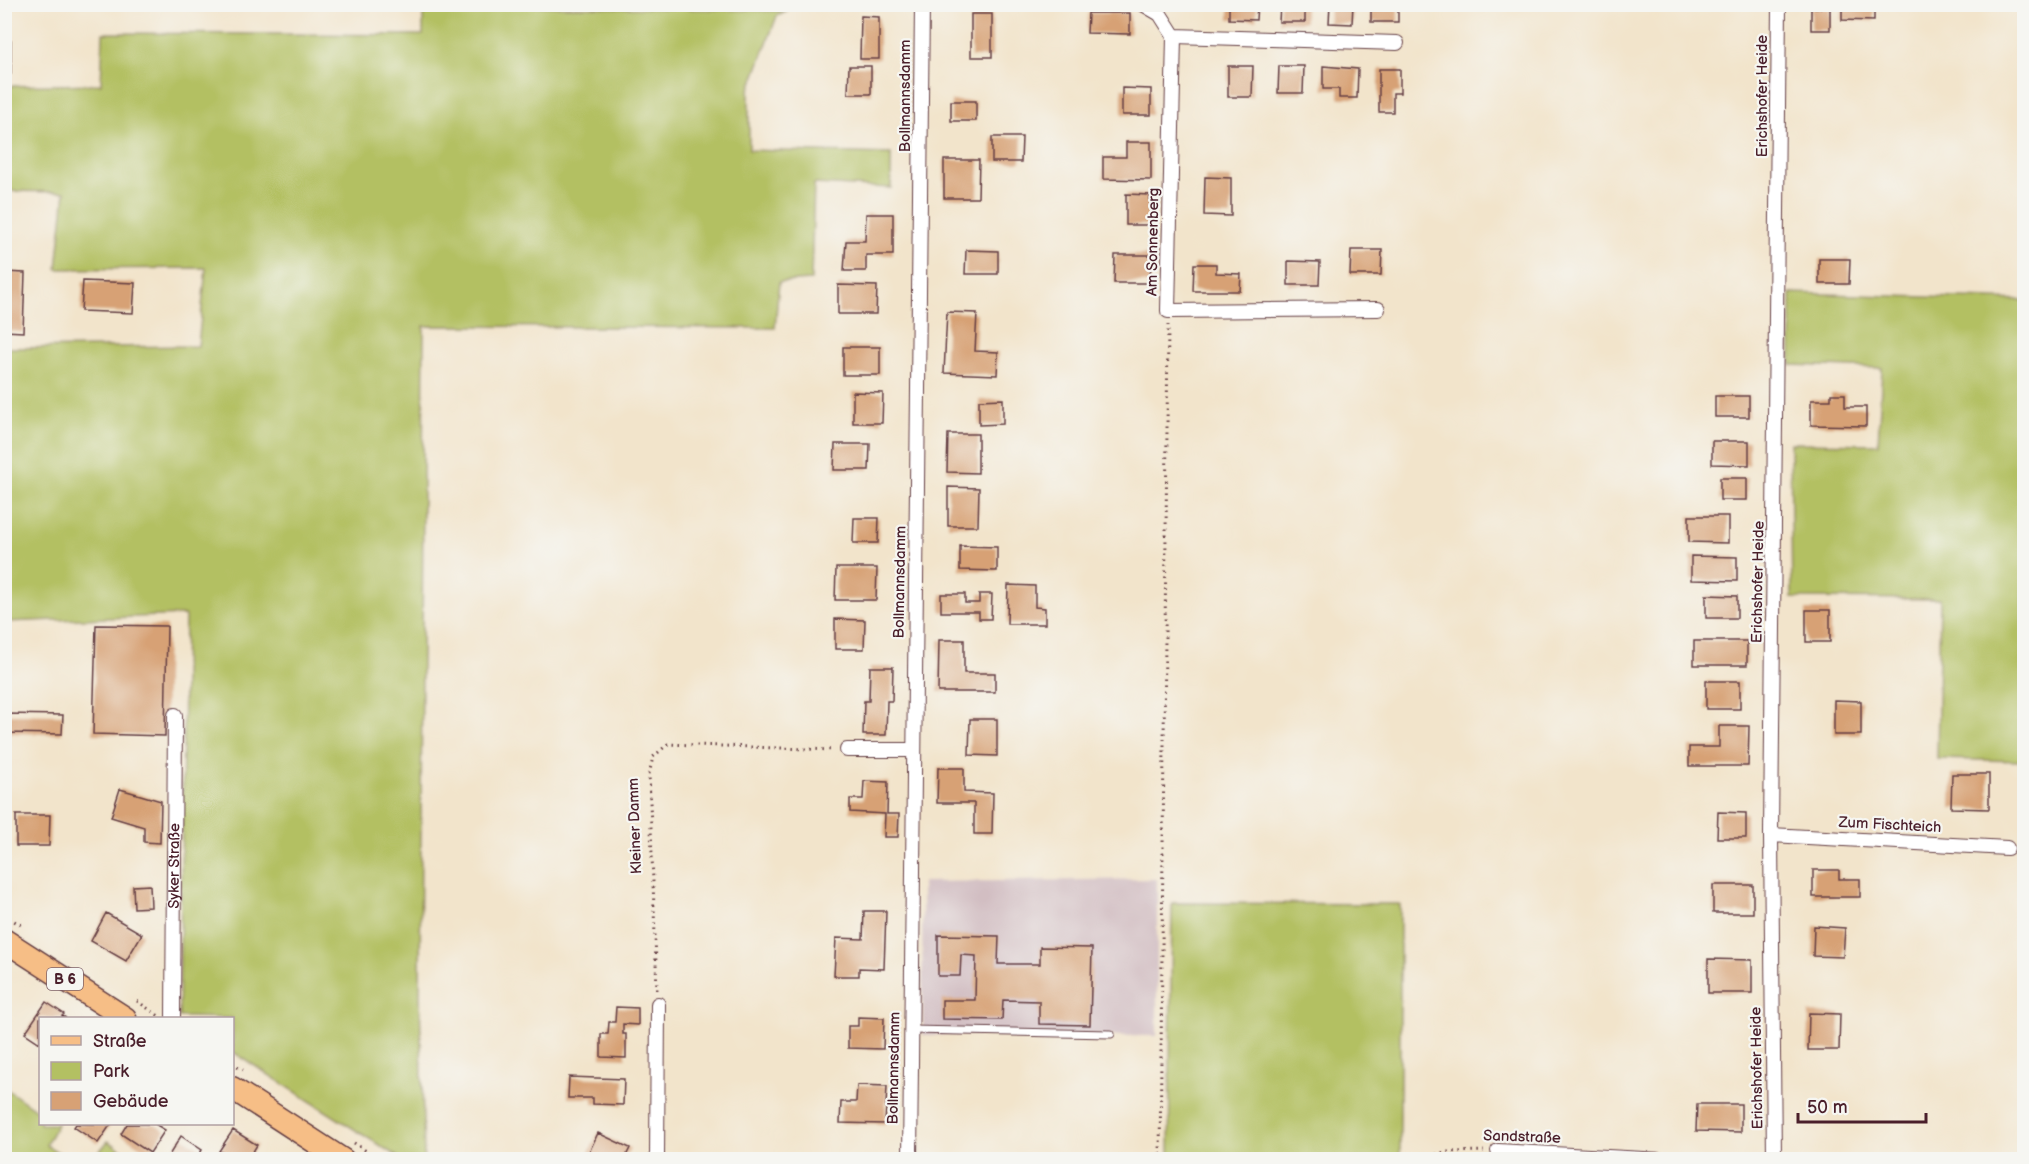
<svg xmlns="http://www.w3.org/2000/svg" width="2029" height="1164" viewBox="0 0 2029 1164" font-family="'Balsamiq Sans',sans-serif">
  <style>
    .industrial { fill: #d2bec2 }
    .green { fill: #b3c062; stroke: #7e7046; stroke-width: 1.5 }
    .building { fill: #d7a175 }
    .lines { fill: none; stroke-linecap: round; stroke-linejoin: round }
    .service-casing { stroke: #633d43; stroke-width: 9 }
    .minor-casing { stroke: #633d43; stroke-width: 16 }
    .primary-casing { stroke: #633d43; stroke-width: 25 }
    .path { stroke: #633d43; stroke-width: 3; stroke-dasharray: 1.5 4.5; stroke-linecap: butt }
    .service { stroke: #fff; stroke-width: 7 }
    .minor { stroke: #fff; stroke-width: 14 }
    .primary { stroke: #f6be86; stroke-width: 22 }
    .labels { text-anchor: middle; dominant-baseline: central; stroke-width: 4.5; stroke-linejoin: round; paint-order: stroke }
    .shield { fill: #f6f6f2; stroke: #7e6067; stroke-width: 1.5 }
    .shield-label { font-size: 14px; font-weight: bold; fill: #4a1f2b }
    .street-label { font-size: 15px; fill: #4a1f2b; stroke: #f6f6f2 }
  </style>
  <rect width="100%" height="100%" fill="#f6f6f2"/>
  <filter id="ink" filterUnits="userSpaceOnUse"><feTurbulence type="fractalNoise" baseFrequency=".0167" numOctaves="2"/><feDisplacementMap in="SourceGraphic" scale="12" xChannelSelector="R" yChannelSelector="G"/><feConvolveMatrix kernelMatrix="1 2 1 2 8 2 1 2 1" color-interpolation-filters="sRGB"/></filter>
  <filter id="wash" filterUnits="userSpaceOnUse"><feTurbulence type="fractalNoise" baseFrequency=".008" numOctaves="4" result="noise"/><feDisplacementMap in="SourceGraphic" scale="24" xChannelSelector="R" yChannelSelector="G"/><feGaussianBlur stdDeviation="1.35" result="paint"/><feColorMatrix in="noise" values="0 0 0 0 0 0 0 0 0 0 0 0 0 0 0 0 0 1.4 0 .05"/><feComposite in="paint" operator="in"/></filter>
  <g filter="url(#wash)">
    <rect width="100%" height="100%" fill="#f2e4cb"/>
    <path class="industrial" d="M1157 879V1036L923 1035 922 882Z"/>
    <path class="green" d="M423 4 788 11 777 16 749 91V150L891 154V188L814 184 811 280 779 282 775 328 424 326 420 996 424 1159H401L233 1052 232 1018 179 1017 185 615 5 622V348L198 346 206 268 57 269 65 192 5 191V86L101 84 103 33 423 35Z
      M1791 293 2024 300V761L1937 759 1940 599 1792 598 1790 443 1878 444 1882 368 1791 365Z
      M1172 903 1400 904V1159H1169Z
      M5 1088 40 1113V1124H57L46 1145 69 1159H5Z
      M108 1141 137 1159H93Z"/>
    <g id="blocks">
      <path class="building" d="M1229 4H1257L1256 20 1229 19Z
        M1280 4H1305V22H1279Z
        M1330 4H1353L1352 24 1329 23Z
        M1371 4H1398V22H1371Z
        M1842 4H1874V21L1842 20Z
        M1811 8H1830V30H1811Z
        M1088 13H1130V34L1087 33Z
        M971 14H992V57H971Z
        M861 16 879 17V59H860Z
        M4 40 11 41V74H4Z
        M849 66H871V94H848Z
        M1228 66H1253L1252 97H1228Z
        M1279 66H1304L1303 93H1278Z
        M1323 66 1358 69 1357 98H1339V89H1323Z
        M1379 69H1400V93H1393V112H1379Z
        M1122 88 1151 89V115H1122Z
        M951 101H976V121H951Z
        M992 137H1022L1021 162H992Z
        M1126 142H1151V180L1103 179V157H1126Z
        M944 160H979L978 198H944Z
        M1205 177 1231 178V216L1204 215Z
        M1126 194 1150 195V225H1126Z
        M866 214H893V255H866V271H844L846 241H865Z
        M966 250 998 251V274H965Z
        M1351 250H1382L1381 275H1350Z
        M1115 255H1151L1150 283H1114Z
        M1819 259H1850L1849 284H1819Z
        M1288 261 1320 262 1319 285H1288Z
        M1194 264H1216V273L1241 274 1240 291H1193Z
        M4 272 25 273 23 332 4 331Z
        M83 281 135 283 133 313 81 311Z
        M838 285 877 286 876 314H838Z
        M947 312 977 313 975 351 998 352 997 375 944 373Z
        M843 347H880V375H843Z
        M853 392 883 393 882 423H853Z
        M1831 394H1845V407H1866V426L1811 425V400H1831Z
        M1715 396H1749V417H1715Z
        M1003 399V424L979 425V400Z
        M948 434H978V473L947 472Z
        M1712 441H1749V465L1712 464Z
        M835 444H870L869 470H834Z
        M1720 478H1747V500H1720Z
        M948 487 979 488 978 526H948Z
        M1689 516H1728V543L1689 542Z
        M854 518H879L878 543H853Z
        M960 546 997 547V571L960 570Z
        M1691 556 1737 557V581L1691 580Z
        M836 568H877L876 600H835Z
        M1008 585 1035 586V607L1045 608V624H1007Z
        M941 594H965V603H979V594H992L991 619H979V612H941Z
        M1706 595 1737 596V618H1706Z
        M1806 610H1830V642H1806Z
        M835 619 865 620 864 649H835Z
        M96 625 167 626 165 736 93 734Z
        M939 640H964V673H995V692H938Z
        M1694 641H1747V665H1694Z
        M870 667H893L892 701H887L886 735H863L864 701H869Z
        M1706 681H1740V709H1706Z
        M1834 700 1861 701V735H1834Z
        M4 714 63 715 62 734 4 733Z
        M970 719H997V756L969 755Z
        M1719 726H1749L1748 766H1689V747H1719Z
        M938 768H964V792L993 793 992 834H974V803H937Z
        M1952 774H1989V809L1951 808Z
        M864 781 888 782 887 814H899L898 837H884L885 814 850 812V799H863Z
        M120 789 161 801 160 843 144 842V827L111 817Z
        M1718 812 1746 813V838H1717Z
        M16 815H50L49 846H16Z
        M1813 870H1839V879H1860V897H1813Z
        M150 885 151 907 134 908 133 886Z
        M1713 885H1753V913H1713Z
        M864 911H886L884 969 859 968V976H834L836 938 863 939Z
        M106 913 142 934 126 961 91 941Z
        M1814 926 1845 928 1843 957 1813 956Z
        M938 935 999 936 998 964H1040V947L1092 948 1090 1025 1039 1024V1001L1003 1000 1002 1020 942 1019V1000H975L976 956 961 955 960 976H938Z
        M1708 959 1752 960V993H1708Z
        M46 1002 64 1014 62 1016 66 1018H40V1043L25 1033Z
        M616 1007 638 1008V1025L623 1024V1034H626V1058L601 1057V1034H608L609 1022H615Z
        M1809 1013 1840 1014 1839 1050H1808Z
        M858 1017 884 1018 883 1049 848 1048V1026H858Z
        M569 1077 624 1079 623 1105 593 1104V1098H568Z
        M857 1085 887 1086 885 1124 840 1123 841 1102H856Z
        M1697 1104H1741V1132L1696 1131Z
        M76 1124H111L98 1143 74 1127Z
        M127 1124H155L165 1130 150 1153 121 1134Z
        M233 1130 257 1145 248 1160H224L227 1155 219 1151Z
        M598 1133 630 1148 624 1160 586 1159Z
        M181 1136 202 1150 196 1160H166Z"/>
    </g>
  </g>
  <g filter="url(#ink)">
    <use href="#blocks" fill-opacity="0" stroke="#633d43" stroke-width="1.5"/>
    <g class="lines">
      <defs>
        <path id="service" d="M911 1030 1111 1034"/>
        <g id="minor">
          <path d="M1143 4 1160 14 1174 36 1397 43"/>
          <path d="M1174 36 1168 311 1378 309"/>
          <path d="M847 750H913"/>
          <path d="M1771 835 2007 848"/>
          <path id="s1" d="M173 1018 175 715"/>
          <path d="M1498 1151 1662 1160"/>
          <path d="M657 1160 658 1004"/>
          <path d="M910 1160 922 4"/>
          <path d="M1774 1160 1771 835 1779 4"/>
        </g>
        <path id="primary" d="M4 940 125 1018
          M232 1088 343 1160"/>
      </defs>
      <use href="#service" class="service-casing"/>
      <use href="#minor" class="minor-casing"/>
      <use href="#primary" class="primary-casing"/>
      <path class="path" d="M4 915 21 925
        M657 990 649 774 653 757 668 744 834 750
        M137 1001 159 1016
        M232 1064 243 1070
        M354 1143 380 1160
        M1418 1158 1447 1152 1484 1151
        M1160 1160 1168 325"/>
      <use href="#service" class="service"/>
      <use href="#minor" class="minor"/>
      <use href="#primary" class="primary"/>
    </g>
  </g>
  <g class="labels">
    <rect class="shield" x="47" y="968" width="36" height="22" rx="4.5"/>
    <g class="shield-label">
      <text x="65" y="979">B 6</text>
    </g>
    <g class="street-label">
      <text transform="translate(905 96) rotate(-90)">Bollmannsdamm</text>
      <text transform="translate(1762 96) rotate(-90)">Erichshofer Heide</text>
      <text transform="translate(1153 242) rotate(-89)">Am Sonnenberg</text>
      <text transform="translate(900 582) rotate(-89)">Bollmannsdamm</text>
      <text transform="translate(1758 582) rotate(-89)">Erichshofer Heide</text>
      <text transform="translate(1890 825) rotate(3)">Zum Fischteich</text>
      <text transform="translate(635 826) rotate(-92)">Kleiner Damm</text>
      <text stroke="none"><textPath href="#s1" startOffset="152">Syker Straße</textPath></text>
      <text transform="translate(894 1068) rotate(-89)">Bollmannsdamm</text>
      <text transform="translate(1757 1068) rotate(-91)">Erichshofer Heide</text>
      <text transform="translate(1522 1137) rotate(2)">Sandstraße</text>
    </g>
  </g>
  <rect width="2029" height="1164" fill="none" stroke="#f6f6f2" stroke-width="24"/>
  <rect x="39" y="1017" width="195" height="108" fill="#f6f6f2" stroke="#b1a0a2" stroke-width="1.5"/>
  <rect x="51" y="1036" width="30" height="9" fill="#f6be86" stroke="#b1a0a2" stroke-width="1.5"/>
  <text x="93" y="1047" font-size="18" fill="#4a1f2b">Straße</text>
  <rect x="51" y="1062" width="30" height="18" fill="#b3c062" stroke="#b1a0a2" stroke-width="1.5"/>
  <text x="93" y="1077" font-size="18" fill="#4a1f2b">Park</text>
  <rect x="51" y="1092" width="30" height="18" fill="#d7a175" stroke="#b1a0a2" stroke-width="1.5"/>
  <text x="93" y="1107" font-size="18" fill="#4a1f2b">Gebäude</text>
  <path d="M1798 1113v9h128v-9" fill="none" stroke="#4a1f2b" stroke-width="3"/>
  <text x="1807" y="1113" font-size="18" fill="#4a1f2b" stroke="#f6f6f2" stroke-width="4.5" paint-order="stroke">50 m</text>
</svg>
